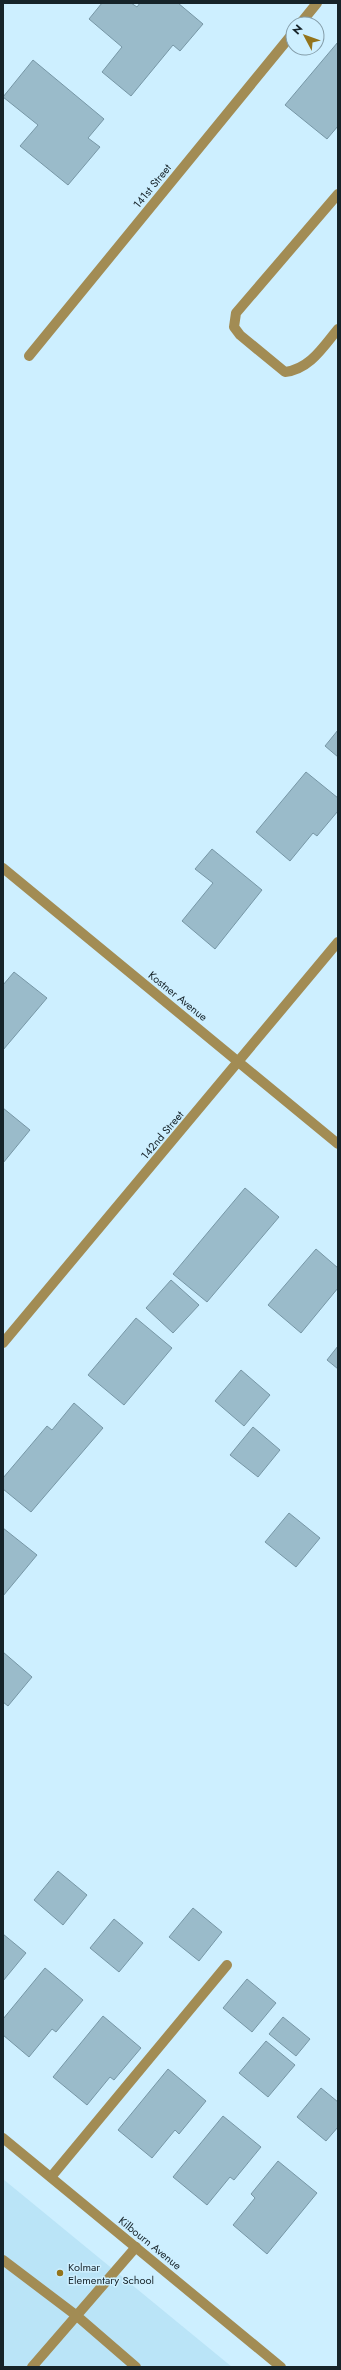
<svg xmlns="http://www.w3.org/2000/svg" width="341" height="2370" viewBox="0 0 341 2370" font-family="Jost,sans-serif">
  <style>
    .built { fill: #bae4f7 }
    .building { fill: #9abbca; stroke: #7797a6 }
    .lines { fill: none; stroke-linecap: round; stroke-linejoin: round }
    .service { stroke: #a28c54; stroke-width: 10 }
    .minor { stroke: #a28c54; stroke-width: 10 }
    .poi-dot { fill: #93741b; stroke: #cdefff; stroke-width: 1.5 }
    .labels { text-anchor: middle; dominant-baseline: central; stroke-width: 3; stroke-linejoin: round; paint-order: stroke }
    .street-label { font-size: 11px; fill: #162329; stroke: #cdefff }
    .poi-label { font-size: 11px; fill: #162329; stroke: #cdefff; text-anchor: start }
  </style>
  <rect width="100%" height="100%" fill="#cdefff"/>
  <path class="built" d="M3 2179 232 2367H3Z"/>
  <path class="building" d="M102 3H131L137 7 140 3H178L203 24 180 51 173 45 131 96 102 72 122 47 89 19Z
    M338 42V126L327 139 285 105Z
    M33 60 104 119 88 138 100 147 68 185 20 146 38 125 3 97Z
    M338 730V757L325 746Z
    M306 772 338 798V811L317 836 313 833 290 861 256 832Z
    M212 849 262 890 215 949 182 921 213 883 195 869Z
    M14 972 47 998 3 1050V985Z
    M3 1108 30 1130 3 1163Z
    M245 1188 279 1217 207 1302 173 1274Z
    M316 1249 338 1268V1288L301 1333 268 1305Z
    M171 1280 199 1305 173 1333 146 1308Z
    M136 1318 172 1348 124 1405 88 1375Z
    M338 1346V1369L327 1360Z
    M241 1370 270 1395 244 1426 215 1401Z
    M74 1403 103 1428 31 1512 3 1489V1478L47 1426 52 1430Z
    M253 1427 280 1450 258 1477 230 1455Z
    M289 1513 320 1538 296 1567 265 1542Z
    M3 1528 37 1555 3 1596Z
    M3 1652 32 1677 8 1706 3 1702Z
    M58 1871 87 1895 63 1925 34 1900Z
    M193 1908 222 1932 199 1961 169 1937Z
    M114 1919 143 1943 119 1972 90 1948Z
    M3 1934 26 1953 3 1981Z
    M45 1968 83 2000 56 2032 52 2029 29 2057 3 2035V2019Z
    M247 1979 276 2003 252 2032 223 2008Z
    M103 2016 141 2048 114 2080 110 2077 87 2105 53 2077Z
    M283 2017 310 2039 296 2056 269 2034Z
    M266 2041 295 2065 268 2097 239 2073Z
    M168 2069 206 2101 179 2134 175 2130 152 2158 118 2130Z
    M321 2088 338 2102V2127L326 2141 297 2117Z
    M223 2116 261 2147 234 2180 230 2177 207 2205 173 2177Z
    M278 2161 317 2193 267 2254 233 2225 255 2198 251 2194Z"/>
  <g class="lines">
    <path class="service" d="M338 194 236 313 234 327 240 335 285 372C310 369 323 347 338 329
      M51 2177 227 1965
      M3 2260 77 2316 136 2367
      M32 2367 136 2247"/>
    <path class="minor" d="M300 24 317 3
      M29 356 293 33
      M3 868 338 1144
      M3 1343 338 942
      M3 2138 281 2367"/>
  </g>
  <circle class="poi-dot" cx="60" cy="2273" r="4"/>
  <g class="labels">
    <g class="street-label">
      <text transform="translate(152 186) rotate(-51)">141st Street</text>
      <text transform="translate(178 996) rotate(39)">Kostner Avenue</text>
      <text transform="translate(162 1135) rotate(-50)">142nd Street</text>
      <text transform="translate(150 2243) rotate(39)">Kilbourn Avenue</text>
    </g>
    <g class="poi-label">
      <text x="68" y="2267">Kolmar<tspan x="68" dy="13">Elementary School</tspan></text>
    </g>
  </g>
  <rect width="341" height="2370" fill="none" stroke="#162329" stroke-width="8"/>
  <g transform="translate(305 36) rotate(311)"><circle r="19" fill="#cdefff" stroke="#849da9"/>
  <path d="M0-3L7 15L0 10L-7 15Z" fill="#93741b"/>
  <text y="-6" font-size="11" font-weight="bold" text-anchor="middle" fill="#162329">N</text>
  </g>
</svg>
